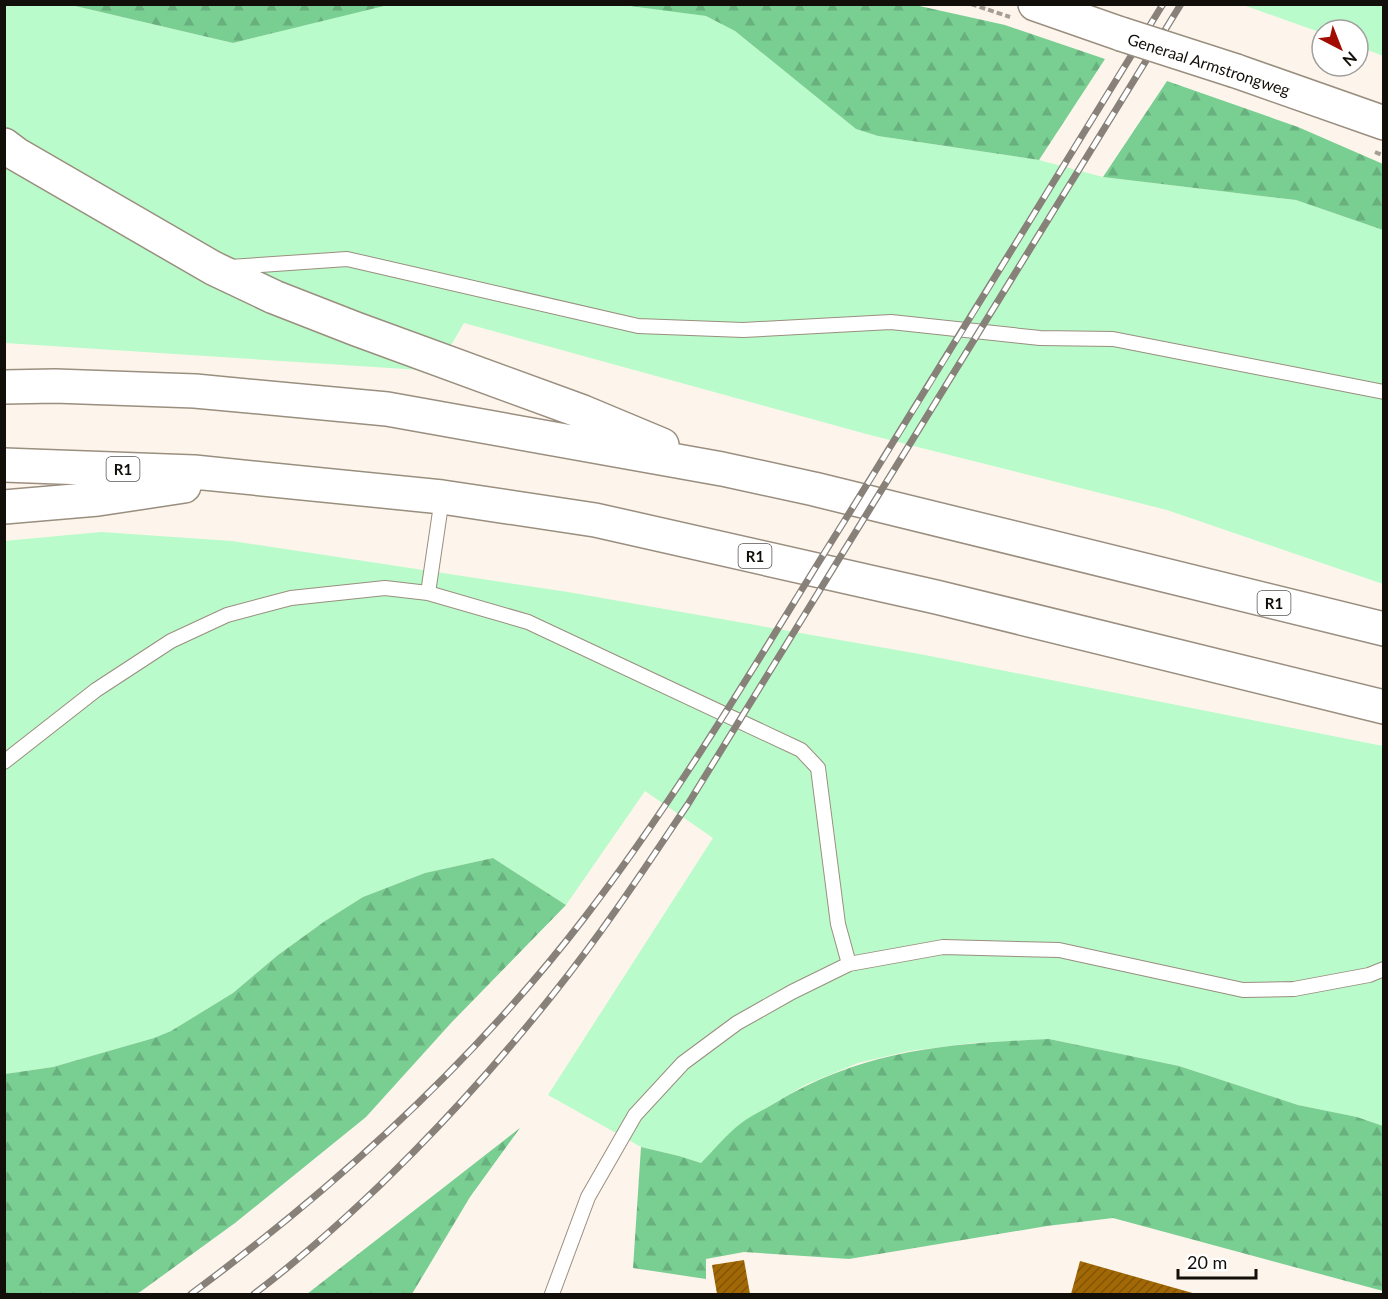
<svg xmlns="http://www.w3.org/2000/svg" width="1388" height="1299" viewBox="0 0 1388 1299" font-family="Lato,sans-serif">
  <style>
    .green { fill: #b9fbca }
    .forest { fill: url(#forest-firs) }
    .building { fill: url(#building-hatch) }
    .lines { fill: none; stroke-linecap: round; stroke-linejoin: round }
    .lane-casing { stroke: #9a8e7f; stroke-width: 16 }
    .secondary-casing { stroke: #9a8e7f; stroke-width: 36 }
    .highway-casing { stroke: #9a8e7f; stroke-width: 36 }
    .path { stroke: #a59e96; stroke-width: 4; stroke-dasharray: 6 3; stroke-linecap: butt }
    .lane { stroke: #fff; stroke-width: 14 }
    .secondary { stroke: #fff; stroke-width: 33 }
    .highway { stroke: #fff; stroke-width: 33 }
    .rail-casing { stroke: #87817a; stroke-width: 7 }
    .rail { stroke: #fff; stroke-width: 4.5; stroke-dasharray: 14; stroke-linecap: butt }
    .secondary-bridge-casing { stroke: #9a8e7f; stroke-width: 36; stroke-linecap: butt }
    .secondary-bridge { stroke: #fff; stroke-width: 33 }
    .labels { text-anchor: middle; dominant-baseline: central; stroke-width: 4.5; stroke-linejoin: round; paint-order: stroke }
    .shield { fill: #fff; stroke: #595653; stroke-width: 1.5 }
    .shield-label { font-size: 15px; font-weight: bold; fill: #120e09 }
    .street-label { font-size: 16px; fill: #120e09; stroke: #fff }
  </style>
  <defs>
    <pattern id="forest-firs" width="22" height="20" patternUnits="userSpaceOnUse" patternTransform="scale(1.5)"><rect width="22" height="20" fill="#79ce92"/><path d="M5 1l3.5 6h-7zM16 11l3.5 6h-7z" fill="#68b07d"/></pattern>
    <pattern id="building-hatch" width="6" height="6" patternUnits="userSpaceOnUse" patternTransform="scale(1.5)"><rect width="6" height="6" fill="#a16805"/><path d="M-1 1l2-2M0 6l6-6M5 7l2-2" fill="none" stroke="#825405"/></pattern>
  </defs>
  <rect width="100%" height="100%" fill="#fdf5eb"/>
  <path class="green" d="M388 4H623L706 16 735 31 856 129 878 136 1039 160 1103 177 1296 200 1383 230V584L1167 510 870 435 464 323 436 371 5 343 4 5H71L233 43Z
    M1243 5H1383V56L1358 46V30H1322V33Z
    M101 532 232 541 568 592 925 655 1383 746V1126L1357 1117 1298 1105 1179 1066 1049 1039 974 1043 909 1051 858 1063 805 1085 740 1124 701 1163 679 1156 641 1147 548 1095 713 838 645 791 566 905 493 858 425 873 363 897 325 921 278 955 233 993 171 1031 154 1038 53 1067 5 1074 4 541Z"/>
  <path class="forest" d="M71 5H388L233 43Z
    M623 5H915L1005 25 1105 59 1039 160 878 136 856 129 735 31 706 16Z
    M1167 81 1298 127 1383 164V230L1296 200 1103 177Z
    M493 858 566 905 451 1023 366 1117 235 1223 140 1292 135 1294H5V1074L53 1067 154 1038 171 1031 233 993 278 955 325 921 363 897 425 873Z
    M1049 1039 1179 1066 1298 1105 1357 1117 1383 1126V1291L1113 1218 1047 1226 849 1259 744 1252 706 1259V1279L633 1268 641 1147 679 1156 701 1163C714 1150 726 1135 740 1124 750 1116 764 1110 775 1103 865 1049 946 1044 1049 1039Z
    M520 1128 470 1197 412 1294H307Z"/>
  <path class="building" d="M744 1260 750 1294H717L712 1265Z
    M1080 1261 1196 1294H1071Z"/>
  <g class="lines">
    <defs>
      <path id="lane" d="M230 267 347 259 638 326 743 330 891 322 1040 338 1113 339 1384 392
        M428 593 442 498
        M4 762 96 690 171 641 227 615 291 598 385 588 428 593 528 622 801 750 818 768 838 924 849 964
        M552 1294 588 1197 635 1115 683 1063 737 1023 792 992 849 964 943 947 1059 950 1243 990 1294 989 1369 975 1384 969"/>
      <path id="secondary" d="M1035 4 1121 34
        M1236 71 1384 123"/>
      <path id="highway" d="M4 145 16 154 213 268 274 297 356 329 583 412 662 445
        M4 387 55 386 195 391 387 409 722 469 814 489 1384 629
        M4 465 194 472 442 497 595 520 936 597 1384 707
        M4 507 98 499 184 486"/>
    </defs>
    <use href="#lane" class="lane-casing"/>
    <use href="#secondary" class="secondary-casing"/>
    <use href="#highway" class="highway-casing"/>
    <path class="path" d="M971 4 1010 17
      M1375 152 1384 156"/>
    <use href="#lane" class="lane"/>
    <use href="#secondary" class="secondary"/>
    <use href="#highway" class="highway"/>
    <defs>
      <path id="rail" d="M191 1294C337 1186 474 1062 585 917 682 791 761 654 845 520 952 348 1057 176 1163 4
        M254 1294C363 1211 469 1100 554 993 603 932 645 868 688 804L1181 4"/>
    </defs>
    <use href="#rail" class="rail-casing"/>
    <use href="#rail" class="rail"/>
    <defs>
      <path id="secondary-bridge" d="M1121 34 1236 71"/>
    </defs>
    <use href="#secondary-bridge" class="secondary-bridge-casing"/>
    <use href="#secondary-bridge" class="secondary-bridge"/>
  </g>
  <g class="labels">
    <g class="shield">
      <rect x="106.5" y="457" width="33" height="24" rx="4.5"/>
      <rect x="738.5" y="544" width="33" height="24" rx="4.5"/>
      <rect x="1257.5" y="591" width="33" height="24" rx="4.5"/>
    </g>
    <g class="shield-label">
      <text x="123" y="469">R1</text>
      <text x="755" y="556">R1</text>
      <text x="1274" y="603">R1</text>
    </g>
    <g class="street-label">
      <text transform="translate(1209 64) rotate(18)">Generaal Armstrongweg</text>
    </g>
  </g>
  <rect width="1388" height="1299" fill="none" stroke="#120e09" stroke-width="12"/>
  <g transform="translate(1340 48) rotate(138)"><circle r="28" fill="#ffffff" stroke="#a09f9d" stroke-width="1.5"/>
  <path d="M0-4.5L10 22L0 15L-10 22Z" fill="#a20c00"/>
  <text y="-9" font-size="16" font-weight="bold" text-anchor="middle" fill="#120e09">N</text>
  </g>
  <path d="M1178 1269v9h78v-9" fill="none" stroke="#120e09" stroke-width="3"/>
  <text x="1187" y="1269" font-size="18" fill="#120e09" stroke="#ffffff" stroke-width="4.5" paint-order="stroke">20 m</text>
</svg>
